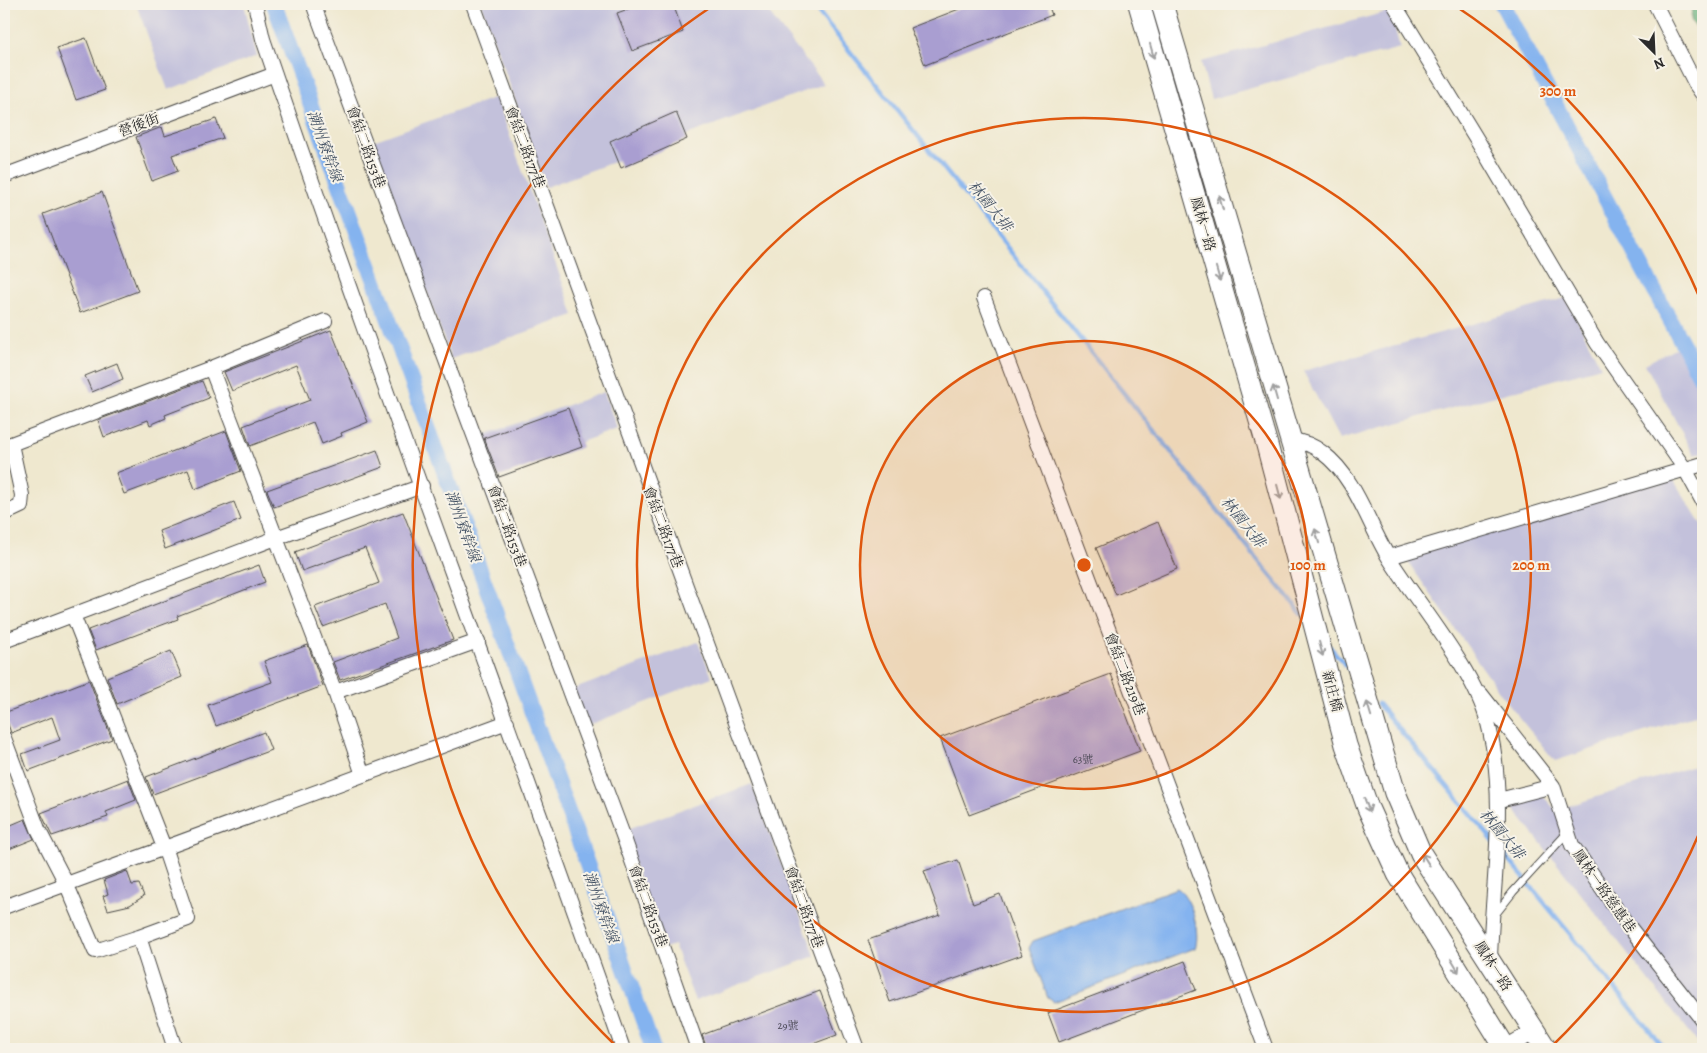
<svg xmlns="http://www.w3.org/2000/svg" width="1707" height="1053" viewBox="0 0 1707 1053" font-family="Alegreya,'Noto Serif TC',serif">
  <style>
    .industrial { fill: #c3c1db }
    .forest { fill: #62ad77; stroke: #466c51 }
    .water { fill: #84b3ef; stroke: #586f8d }
    .lines { fill: none; stroke-linecap: round; stroke-linejoin: round }
    .stream { stroke: #84b3ef; stroke-width: 4.5 }
    .canal { stroke: #84b3ef; stroke-width: 16 }
    .building { fill: #a99ed1 }
    .service-casing { stroke: #484744; stroke-width: 9 }
    .minor-casing { stroke: #484744; stroke-width: 16 }
    .tertiary-casing { stroke: #484744; stroke-width: 18 }
    .primary-casing { stroke: #484744; stroke-width: 23 }
    .service { stroke: #fff; stroke-width: 7 }
    .minor { stroke: #fff; stroke-width: 14 }
    .tertiary { stroke: #fff; stroke-width: 16 }
    .primary { stroke: #fff; stroke-width: 21 }
    .oneway { stroke: #a0a0a0 }
    .ring { fill: none; stroke: #df570e; stroke-width: 2.5 }
    .labels { text-anchor: middle; dominant-baseline: central; stroke-width: 4; stroke-linejoin: round; paint-order: stroke }
    .number-label { font-size: 11px; fill: #4a4854 }
    .street-label { font-size: 14px; fill: #2b2b2b; stroke: #f7f3e8 }
    .water-label { font-size: 15px; font-style: italic; fill: #465466; stroke: #f7f3e8 }
    .centre { fill: #df570e; stroke: #f7f3e8; stroke-width: 2.5 }
    .ring-label { font-size: 15px; text-anchor: middle; font-weight: bold; fill: #df570e; stroke: #f7f3e8; stroke-width: 4; stroke-linejoin: round; paint-order: stroke }
  </style>
  <rect width="100%" height="100%" fill="#f7f3e8"/>
  <filter id="ink" filterUnits="userSpaceOnUse"><feTurbulence type="fractalNoise" baseFrequency=".02" numOctaves="2"/><feDisplacementMap in="SourceGraphic" scale="10" xChannelSelector="R" yChannelSelector="G"/><feConvolveMatrix kernelMatrix="1 2 1 2 8 2 1 2 1" color-interpolation-filters="sRGB"/></filter>
  <filter id="wash" filterUnits="userSpaceOnUse"><feTurbulence type="fractalNoise" baseFrequency=".0096" numOctaves="4" result="noise"/><feDisplacementMap in="SourceGraphic" scale="20" xChannelSelector="R" yChannelSelector="G"/><feGaussianBlur stdDeviation="1.12" result="paint"/><feColorMatrix in="noise" values="0 0 0 0 0 0 0 0 0 0 0 0 0 0 0 0 0 1.4 0 .05"/><feComposite in="paint" operator="in"/></filter>
  <g filter="url(#wash)">
    <rect width="100%" height="100%" fill="#efe8cf"/>
    <path class="industrial" d="M136 4H244L257 56 168 90Z
      M481 4H762L824 84 546 187Z
      M1390 11 1400 48 1211 99 1201 62Z
      M496 97 574 315 451 359 373 141Z
      M1566 298 1601 367 1339 439 1303 371Z
      M1688 341 1703 370V452L1694 455 1645 364Z
      M604 392 617 429 492 474 479 437Z
      M1670 474 1703 528V713L1555 761 1508 704 1401 552Z
      M698 642 712 677 586 726 572 690Z
      M1703 763V1049L1510 804 1537 790 1556 810Z
      M752 784 815 956 695 1001 674 945 665 948 622 831Z"/>
    <path class="forest" d="M1692 4H1703V37L1691 21Z"/>
    <path class="water" d="M1177 888C1191 896 1201 933 1195 948L1054 1002 1048 998 1029 948 1033 941Z"/>
    <g class="lines">
      <path class="stream" d="M812 4 1248 548 1302 614
        M1328 645 1349 669
        M1378 704 1494 842
        M1500 849 1665 1049"/>
      <path class="canal" d="M274 4 617 946 653 1049
        M1502 4 1703 382"/>
    </g>
    <g id="blocks">
      <path class="building" d="M642 4H673L683 32 632 51 617 13Z
        M972 4H1048L1052 15 925 65 910 28Z
        M86 38 105 90 76 100 57 48Z
        M676 112 687 139 621 168 610 141Z
        M216 119 223 138 172 155 178 171 152 181 136 137 162 127 165 136Z
        M102 192 138 291 80 313 43 214Z
        M331 330 368 422 341 433 342 436 322 444 313 422 250 446 243 426 310 400 296 365 232 391 224 372Z
        M117 363 123 379 92 392 85 376Z
        M202 381 209 398 165 415 166 418 150 425 148 420 104 437 98 420Z
        M568 408 582 447 499 477 484 438Z
        M226 431 241 471 195 489 188 470 124 494 116 473Z
        M377 450 383 467 274 507 267 490Z
        M234 502 241 520 165 549 159 531Z
        M403 512 453 640 340 680 333 662 397 638 385 604 323 627 315 607 379 583 365 548 302 571 295 552Z
        M1158 522 1177 569 1116 595 1096 548Z
        M259 565 265 582 177 616 178 619 96 650 88 630Z
        M308 645 323 686 216 726 208 705 272 682 264 661Z
        M171 651 182 677 117 704 107 677Z
        M1111 674 1140 751 969 815 940 738Z
        M89 680 112 739 28 771 22 754 60 740 52 717 11 733 4 713Z
        M264 732 271 750 153 794 146 777Z
        M128 779 136 800 106 812 108 817 52 836 41 813Z
        M25 819 34 839 4 851V828Z
        M958 860 973 904 1000 894 1022 955 890 1002 868 940 940 915 924 871Z
        M127 871 132 885 139 884 144 896 130 905 108 910 103 896 108 894 104 880Z
        M1185 961 1196 990 1059 1042 1048 1013Z
        M820 991 837 1035 799 1049H707L702 1035Z"/>
    </g>
  </g>
  <g filter="url(#ink)">
    <use href="#blocks" fill-opacity="0" stroke="#484744" stroke-width="1"/>
    <g class="lines">
      <defs>
        <path id="service" d="M1494 916 1513 892 1568 832"/>
        <path id="minor" d="M255 4 263 39C378 378 505 712 623 1049
          M315 4V9L624 838 698 1049
          M473 4C598 353 728 701 857 1049
          M1394 4 1479 143 1597 343 1685 469 1703 502
          M1655 4 1696 85 1703 95
          M4 176 275 74
          M984 298 1266 1049
          M211 368 335 692 363 775
          M1289 440C1301 441 1313 445 1323 453 1356 478 1368 524 1389 558 1419 606 1474 669 1488 723 1508 800 1492 882 1490 960
          M4 514 21 506 22 495 11 444 211 368 325 321
          M1389 557 1703 464
          M73 615 165 850 188 919 139 937 175 1049
          M4 641 276 538 422 486
          M335 692 478 641
          M1481 694 1553 786 1572 845 1627 924 1703 1021
          M4 738 38 829 66 883 95 951 139 937
          M1499 800 1553 786
          M4 907 507 722"/>
        <path id="tertiary" d="M1504 1049 1535 1031"/>
        <path id="primary" d="M1139 4 1267 445 1346 745 1368 808 1398 874 1506 1049
          M1162 4 1395 793 1421 854 1546 1049"/>
      </defs>
      <use href="#service" class="service-casing"/>
      <use href="#minor" class="minor-casing"/>
      <use href="#tertiary" class="tertiary-casing"/>
      <use href="#primary" class="primary-casing"/>
      <use href="#service" class="service"/>
      <use href="#minor" class="minor"/>
      <use href="#tertiary" class="tertiary"/>
      <use href="#primary" class="primary"/>
    </g>
    <defs><path id="oneway-shaft" d="M-6 0H5M1.5-3L5.5 0L1.5 3" fill="none" stroke-width="1.6" stroke-linecap="round" stroke-linejoin="round" transform="scale(1.25)"/></defs>
    <g class="oneway">
      <use href="#oneway-shaft" transform="translate(1152 51) rotate(74)"/>
      <use href="#oneway-shaft" transform="translate(1221 203) rotate(-106)"/>
      <use href="#oneway-shaft" transform="translate(1218 274) rotate(74)"/>
      <use href="#oneway-shaft" transform="translate(1275 393) rotate(-106)"/>
      <use href="#oneway-shaft" transform="translate(1279 492) rotate(75)"/>
      <use href="#oneway-shaft" transform="translate(1317 536) rotate(-106)"/>
      <use href="#oneway-shaft" transform="translate(1321 649) rotate(75)"/>
      <use href="#oneway-shaft" transform="translate(1369 709) rotate(-107)"/>
      <use href="#oneway-shaft" transform="translate(1367 805) rotate(69)"/>
      <use href="#oneway-shaft" transform="translate(1426 860) rotate(-122)"/>
      <use href="#oneway-shaft" transform="translate(1455 966) rotate(59)"/>
    </g>
  </g>
  <circle cx="1084" cy="565" r="224" fill="#df570e" fill-opacity=".12"/>
  <g class="ring">
    <circle cx="1084" cy="565" r="224"/>
    <circle cx="1084" cy="565" r="447"/>
    <path d="M1702 827A671 671 0 0 1 1550 1048M618 1048A671 671 0 0 1 714 5M1454 5A671 671 0 0 1 1702 303"/>
  </g>
  <g class="labels">
    <g class="number-label">
      <text x="1083" y="759">63號</text>
      <text x="788" y="1025">29號</text>
    </g>
    <g class="street-label">
      <text transform="translate(139 125) rotate(-21)">營後街</text>
      <text transform="translate(366 147) rotate(70)">會結二路153巷</text>
      <text transform="translate(525 147) rotate(69)">會結二路177巷</text>
      <text transform="translate(1203 224) rotate(74)">鳳林一路</text>
      <text transform="translate(507 526) rotate(70)">會結二路153巷</text>
      <text transform="translate(663 527) rotate(69)">會結二路177巷</text>
      <text transform="translate(1125 674) rotate(69)">會結二路219巷</text>
      <text transform="translate(1332 691) rotate(75)">新庄橋</text>
      <text transform="translate(1604 891) rotate(55)">鳳林一路慈惠巷</text>
      <text transform="translate(648 906) rotate(70)">會結二路153巷</text>
      <text transform="translate(804 907) rotate(70)">會結二路177巷</text>
      <text transform="translate(1493 966) rotate(57)">鳳林一路</text>
    </g>
    <g class="water-label">
      <text transform="translate(325 146) rotate(70)">潮州寮幹線</text>
      <text transform="translate(990 206) rotate(51)">林園大排</text>
      <text transform="translate(1243 522) rotate(51)">林園大排</text>
      <text transform="translate(463 526) rotate(70)">潮州寮幹線</text>
      <text transform="translate(1502 834) rotate(50)">林園大排</text>
      <text transform="translate(601 907) rotate(70)">潮州寮幹線</text>
    </g>
  </g>
  <circle cx="1084" cy="565" r="8" class="centre"/>
  <g class="ring-label">
    <text x="1558" y="96">300 m</text>
    <text x="1308" y="570">100 m</text>
    <text x="1531" y="570">200 m</text>
  </g>
  <rect width="1707" height="1053" fill="none" stroke="#f7f3e8" stroke-width="20"/>
  <g transform="translate(1654 52) rotate(156)" stroke="#f7f3e8" stroke-width="4" paint-order="stroke">
  <path d="M0-4L9 19L0 12L-9 19Z" fill="#2b2b2b"/>
  <text y="-8" font-size="14" font-weight="bold" text-anchor="middle" fill="#2b2b2b">N</text>
  </g>
</svg>
